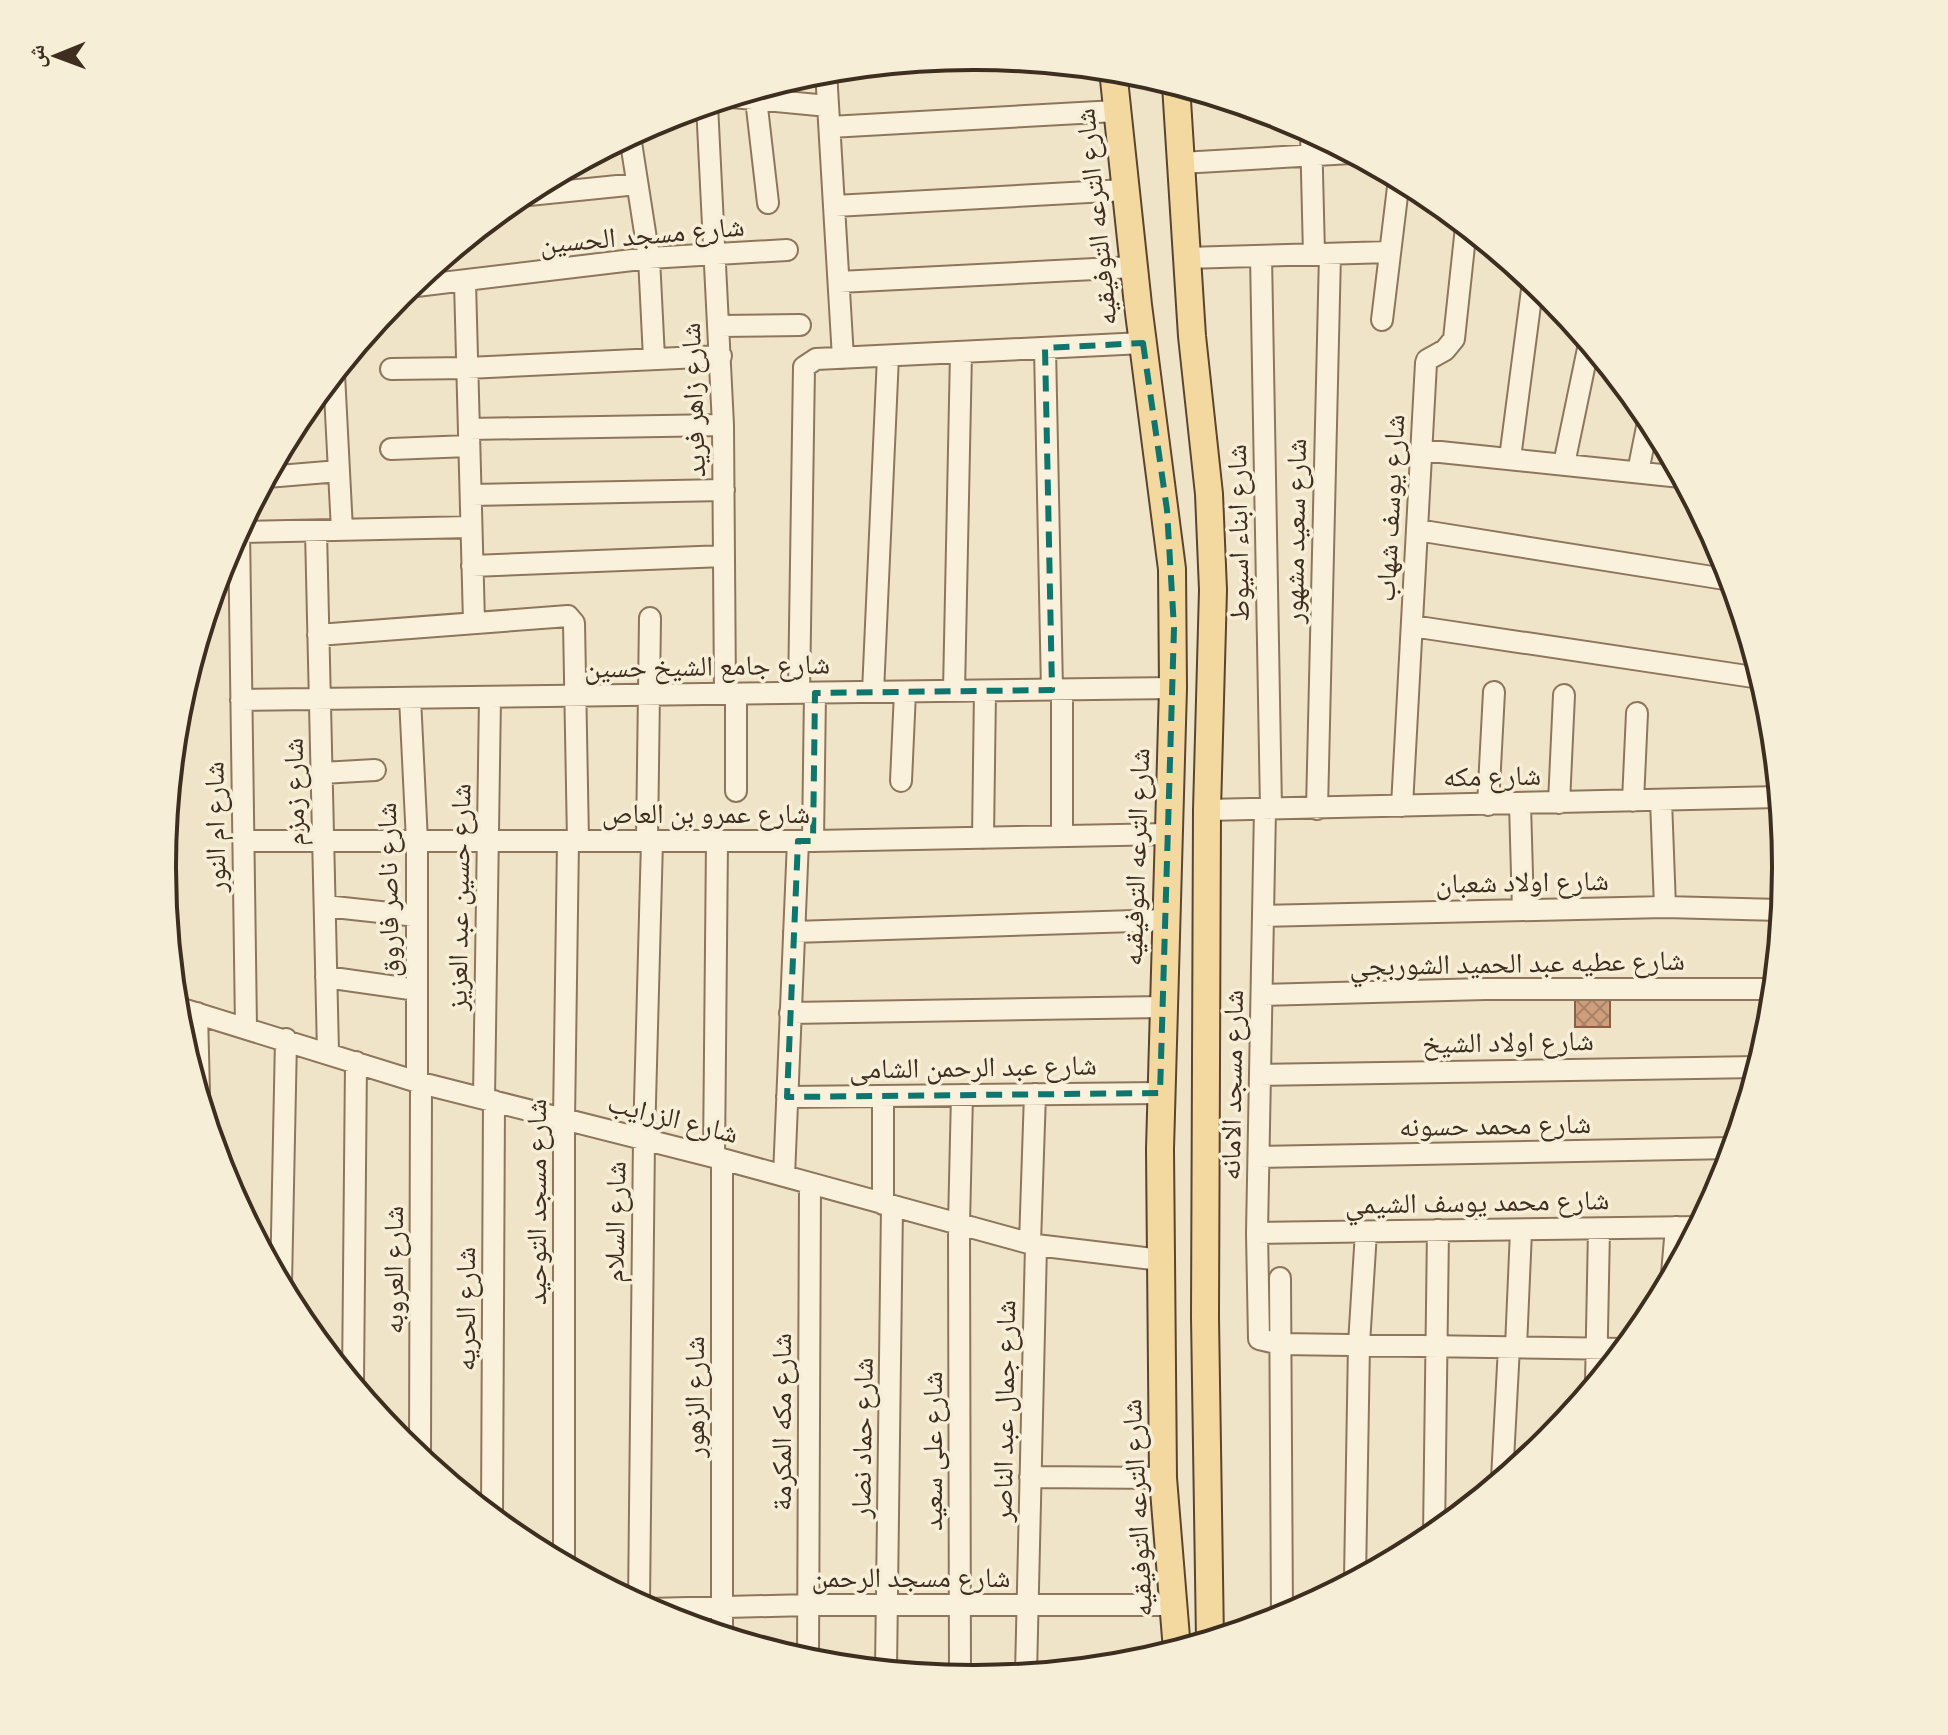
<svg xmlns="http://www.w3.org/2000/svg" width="1948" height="1735" viewBox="0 0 1948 1735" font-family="'Zilla Slab','Noto Naskh Arabic',serif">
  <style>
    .building { fill: url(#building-cross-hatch); stroke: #8d5f41; stroke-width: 2 }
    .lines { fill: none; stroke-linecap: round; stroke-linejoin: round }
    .minor-casing { stroke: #8d765c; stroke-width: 24 }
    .major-casing { stroke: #5b4430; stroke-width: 30 }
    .minor { stroke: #faf1dc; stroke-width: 20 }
    .major { stroke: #f3d9a0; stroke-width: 26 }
    .marked { fill: none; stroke: #0f766e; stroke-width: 6; stroke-dasharray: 16 10; stroke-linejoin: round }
    .labels { text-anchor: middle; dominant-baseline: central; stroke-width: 7; stroke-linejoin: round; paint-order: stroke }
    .street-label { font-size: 28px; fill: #3d2e20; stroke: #f7eed8 }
    .rim { fill: none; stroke: #3d2e20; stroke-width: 4 }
  </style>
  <defs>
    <pattern id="building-cross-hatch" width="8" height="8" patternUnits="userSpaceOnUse" patternTransform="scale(2)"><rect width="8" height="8" fill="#cf9f7d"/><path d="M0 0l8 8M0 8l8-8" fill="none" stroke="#a98266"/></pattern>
  </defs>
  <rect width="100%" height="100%" fill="#f0e4c8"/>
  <path class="building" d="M1575 993H1610V1027H1575Z"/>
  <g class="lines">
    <defs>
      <path id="minor" d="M826 71 843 358
        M732 97 828 106
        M756 99 768 203
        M707 105 723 425 725 694
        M830 127 1116 111
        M1311 132 1314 254
        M630 136 649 258 654 358
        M1181 163 1351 153
        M519 196 637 184
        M835 206 1125 190
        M1261 256 1271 809
        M1186 258 1390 252
        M465 282 474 622
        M839 282 1134 267
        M408 287 649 258 787 250
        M1382 320 1399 179
        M719 326 800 325
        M1045 348 1052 690
        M391 369 467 368 721 356
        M334 374 342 530
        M469 429 723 425
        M391 449 469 446
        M1421 450 1681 477
        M1510 458 1533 282
        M1564 464 1589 344
        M1638 472 1649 417
        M267 477 339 471
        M471 495 724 490
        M239 529 246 1027
        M1417 530 1731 580
        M316 531 328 1052
        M239 532 471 527
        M472 566 724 556
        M1412 626 1760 678
        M318 635 568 616 574 623 578 841
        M1062 690V836
        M954 691 961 353
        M873 692 888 356
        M799 693 804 367 816 359 1143 343
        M736 694V791
        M410 698 417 841V1081
        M241 700 1173 688
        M322 773 375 770
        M901 781 905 692
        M1661 800 1665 907
        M1633 801 1637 713
        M1559 803 1564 695
        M1520 804 1523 910
        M1488 805 1494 692
        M1402 806 1426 363 1427 360 1445 350 1454 339 1466 227
        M1265 809 1257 1233 1259 1339 1280 1344 1624 1349
        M1317 809 1330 254
        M1207 810 1779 797
        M983 838 985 691
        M647 840 650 618
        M244 841H813L1169 834
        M813 841 815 693
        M325 906 417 916
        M1263 916 1665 907 1781 910
        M794 932 1166 920
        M326 977 417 990
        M1262 995 1485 989H1774
        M176 1007 421 1083 722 1159 1036 1245 1161 1260
        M197 1013 199 1093
        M790 1013 1163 1007
        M1260 1075 1758 1067
        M787 1097 1160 1093
        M484 1098 490 697
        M714 1157 717 841
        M1259 1157 1733 1148
        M784 1176 798 841
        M883 1204V1096
        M1257 1233 1698 1227
        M1030 1243 1035 1094
        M1672 1274 1676 1227
        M1280 1278 1282 1618
        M281 1284 286 1039
        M1516 1347 1521 1231
        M353 1383 356 1062
        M1596 1383 1599 1229
        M420 1458 421 1083
        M1030 1477 1163 1478
        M1502 1479 1509 1347
        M492 1517 494 1101
        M1434 1535 1438 1230
        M564 1564V1120L568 841
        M1355 1579 1359 1344 1366 1232
        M639 1604 644 1139 652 841
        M649 1609 808 1605H1174
        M722 1635V1159
        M808 1661 810 1184
        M886 1670 892 1206
        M1026 1674 1036 1245
        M960 1678 959 1224 962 1095"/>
      <path id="major" d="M1113 70 1138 305 1172 569 1173 688 1160 1149 1163 1478 1177 1650
        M1176 85 1192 336 1209 494 1213 590 1207 810 1206 1063 1205 1317 1210 1640"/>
    </defs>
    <use href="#minor" class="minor-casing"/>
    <use href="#major" class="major-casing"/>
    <use href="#minor" class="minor"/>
    <use href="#major" class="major"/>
  </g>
  <path class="marked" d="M1143 343 1167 510 1174 628 1160 1093 787 1097 798 841H813L815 693 1052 690 1045 348Z"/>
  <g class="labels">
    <g class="street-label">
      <text transform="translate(1096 217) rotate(-96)">شارع الترعه التوفيقيه</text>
      <text transform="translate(642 235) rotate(-5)">شارع مسجد الحسين</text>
      <text transform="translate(693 400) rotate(-92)">شارع زاهر فريد</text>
      <text transform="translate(1390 508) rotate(-87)">شارع يوسف شهاب</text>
      <text transform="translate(1295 531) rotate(-89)">شارع سعيد مشهور</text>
      <text transform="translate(1238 533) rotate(-91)">شارع ابناء اسيوط</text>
      <text transform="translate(707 666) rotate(-1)">شارع جامع الشيخ حسين</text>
      <text transform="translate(1492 776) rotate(-1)">شارع مكه</text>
      <text transform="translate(294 792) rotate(-91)">شارع زمزم</text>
      <text x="706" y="813">شارع عمرو بن العاص</text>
      <text transform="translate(215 827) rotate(-91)">شارع ام النور</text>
      <text transform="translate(1136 857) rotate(-88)">شارع الترعه التوفيقيه</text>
      <text transform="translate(1522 882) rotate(-1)">شارع اولاد شعبان</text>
      <text transform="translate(388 890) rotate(-91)">شارع ناصر فاروق</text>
      <text transform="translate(459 897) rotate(-89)">شارع حسين عبد العزيز</text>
      <text transform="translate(1517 963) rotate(-1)">شارع عطيه عبد الحميد الشوربجي</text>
      <text transform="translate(1508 1042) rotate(-1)">شارع اولاد الشيخ</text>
      <text transform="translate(973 1067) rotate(-1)">شارع عبد الرحمن الشامى</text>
      <text transform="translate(1232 1085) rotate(-89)">شارع مسجد الامانه</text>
      <text transform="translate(673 1118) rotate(14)">شارع الزرايب</text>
      <text transform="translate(1495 1125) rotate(-1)">شارع محمد حسونه</text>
      <text transform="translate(536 1202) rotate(-90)">شارع مسجد التوحيد</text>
      <text transform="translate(1477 1202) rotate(-1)">شارع محمد يوسف الشيمي</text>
      <text transform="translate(615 1222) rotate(-89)">شارع السلام</text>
      <text transform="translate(393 1270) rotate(-90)">شارع العروبه</text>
      <text transform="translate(465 1309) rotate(-90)">شارع الحريه</text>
      <text transform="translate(694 1397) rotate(-90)">شارع الزهور</text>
      <text transform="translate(1004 1411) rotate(-89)">شارع جمال عبد الناصر</text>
      <text transform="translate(781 1422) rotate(-90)">شارع مكه المكرمة</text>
      <text transform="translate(862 1438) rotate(-89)">شارع حماد نصار</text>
      <text transform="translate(932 1451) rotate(-90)">شارع على سعيد</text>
      <text transform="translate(1137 1508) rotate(-93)">شارع الترعه التوفيقيه</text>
      <text x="911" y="1577">شارع مسجد الرحمن</text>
    </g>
  </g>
  <path d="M0 0H1948V1735H0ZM973 70H975A797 797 0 0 1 1772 867V868A797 797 0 0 1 975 1665H973A797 797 0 0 1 176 868V867A797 797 0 0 1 973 70Z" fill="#f7eed8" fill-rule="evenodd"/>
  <path class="rim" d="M973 70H975A797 797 0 0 1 1772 867V868A797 797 0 0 1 975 1665H973A797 797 0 0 1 176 868V867A797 797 0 0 1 973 70Z"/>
  <g transform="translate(56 56) rotate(269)" stroke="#f7eed8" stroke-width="6" paint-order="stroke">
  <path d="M0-6L14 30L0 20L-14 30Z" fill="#3d2e20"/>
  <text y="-12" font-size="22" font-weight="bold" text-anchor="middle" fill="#3d2e20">ش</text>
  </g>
</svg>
